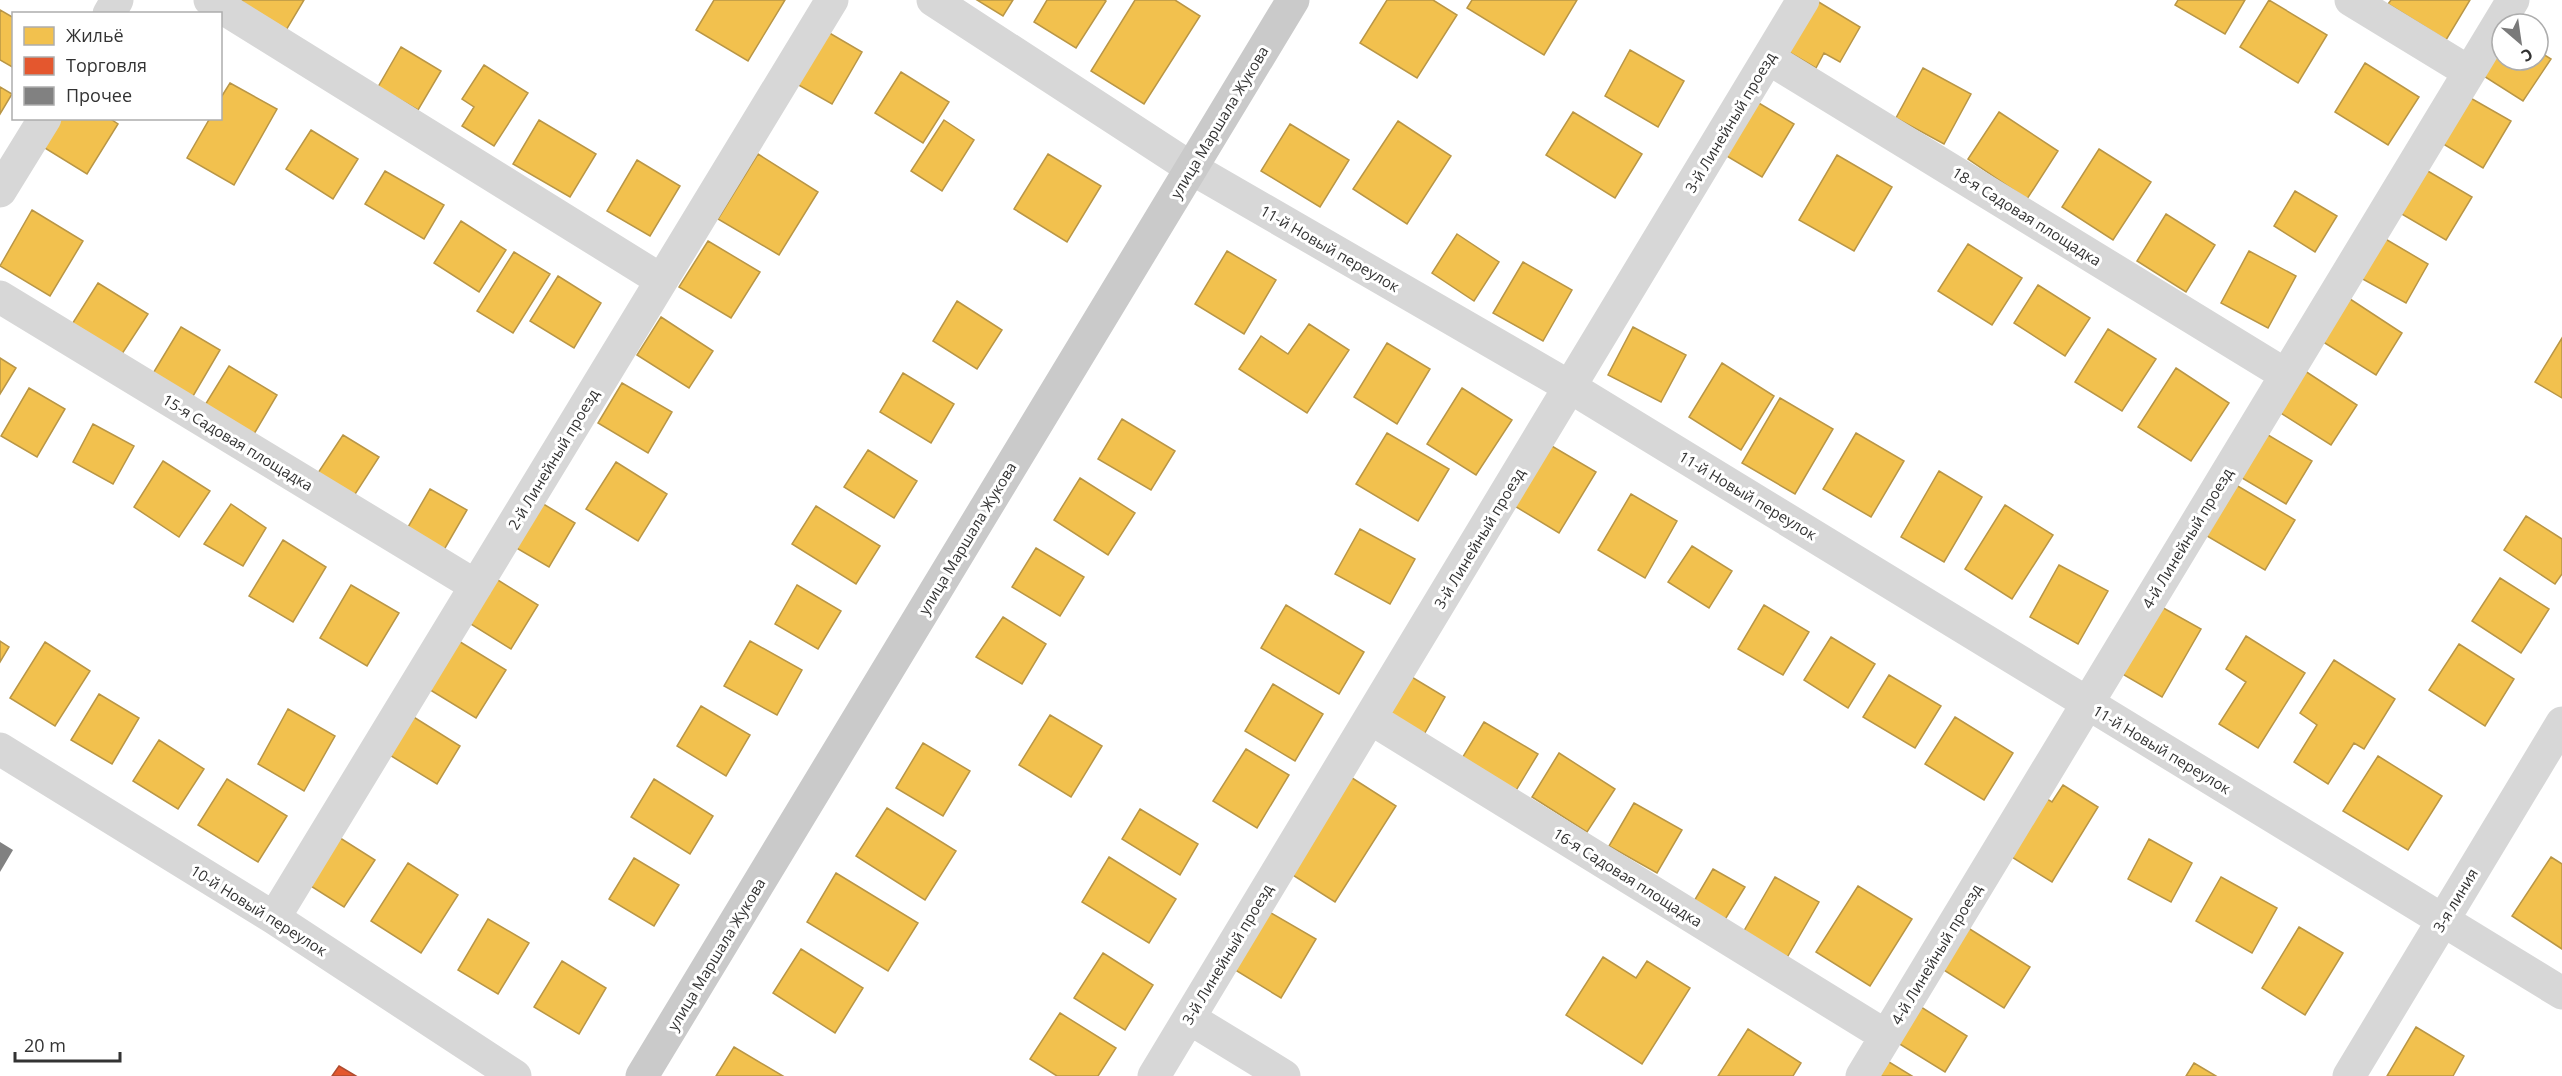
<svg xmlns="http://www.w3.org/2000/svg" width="2562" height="1076" viewBox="0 0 2562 1076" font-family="'Open Sans',sans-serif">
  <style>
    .homes { fill: #f2c14e; stroke: #b99646; stroke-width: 1.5 }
    .shops { fill: #e4572e; stroke: #af4c30; stroke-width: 1.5 }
    .building { fill: #818181 }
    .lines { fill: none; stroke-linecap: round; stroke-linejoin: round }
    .minor { stroke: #d7d7d7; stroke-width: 33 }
    .major { stroke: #cacaca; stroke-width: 33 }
    .labels { text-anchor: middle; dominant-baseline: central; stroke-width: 6; stroke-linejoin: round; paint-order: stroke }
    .street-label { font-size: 15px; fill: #333; stroke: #fff }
  </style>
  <rect width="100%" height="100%" fill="#fff"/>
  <path class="homes" d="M240 0H304L285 32Z
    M714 0H785L748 61 696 30Z
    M977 0H1013L1003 16Z
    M1047 0H1104L1106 1 1076 48 1034 22Z
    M1135 0H1175L1200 16 1144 104 1091 71Z
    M1387 0H1433L1457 15 1417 78 1360 43Z
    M1472 0H1577L1544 55 1467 8Z
    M2178 0H2245L2225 34 2175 5Z
    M2269 0 2327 35 2298 83 2240 47Z
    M2391 0H2470L2446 40 2388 4Z
    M1817 1 1860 27 1840 62 1824 53 1816 68 1787 51Z
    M0 10 14 18V68L0 60Z
    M826 31 862 52 832 104 795 83Z
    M2502 38V60H2538V51L2551 59 2523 101 2479 73Z
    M401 47 441 71 418 110 378 87Z
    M1630 50 1684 81 1658 127 1605 96Z
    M2365 63 2419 97 2388 145 2335 112Z
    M484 65 528 93 494 146 462 126 474 107 462 99Z
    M1923 68 1971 94 1944 144 1896 118Z
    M901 72 949 102 923 143 875 113Z
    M230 83 277 109 234 185 187 158 210 118H220V99Z
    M0 87 12 94 0 114Z
    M2467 96 2511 121 2483 168 2440 142Z
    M1757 102 1794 124 1762 177 1725 155Z
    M1573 112 1642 154 1615 198 1546 155Z
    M1999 112 2058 151 2027 199 1968 159Z
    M57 118H109L118 124 87 174 40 145Z
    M539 120 596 154 570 197 513 164Z
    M944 120 974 140 942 191 911 171Z
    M1398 121 1451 156 1407 224 1353 189Z
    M1290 124 1349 160 1320 207 1261 171Z
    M311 130 358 159 333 199 286 169Z
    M2099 149 2151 182 2113 240 2062 207Z
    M758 154 818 192 779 255 718 219Z
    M1048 154 1101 186 1067 242 1014 209Z
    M1837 155 1892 187 1854 251 1799 220Z
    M637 160 680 186 650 236 607 211Z
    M2426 170 2472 197 2446 240 2400 213Z
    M385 171 444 205 424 239 365 204Z
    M2295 191 2337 216 2315 252 2274 226Z
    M32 210 83 241 50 296 0 266Z
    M2166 214 2215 245 2186 292 2137 261Z
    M461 221 506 250 479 292 434 263Z
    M1457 234 1499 262 1474 301 1432 273Z
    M2382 237 2428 264 2406 303 2359 277Z
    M708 241 760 272 731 318 679 287Z
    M1968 244 2022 278 1992 325 1938 291Z
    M1227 251 1276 280 1244 334 1195 304Z
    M2249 251 2296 276 2268 328 2221 303Z
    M514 252 550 274 513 333 477 311Z
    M1523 262 1572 290 1543 341 1493 313Z
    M558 276 601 303 574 348 530 321Z
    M98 283 148 314 118 360 69 329Z
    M2038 285 2090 318 2065 356 2014 323Z
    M2347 297 2402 333 2376 375 2320 340Z
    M957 301 1002 330 977 369 933 341Z
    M661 317 713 351 689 388 637 355Z
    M1309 324 1349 350 1307 413 1239 369 1261 336 1288 354Z
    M181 327 220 350 189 403 149 380Z
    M1633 327 1686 355 1661 402 1608 375Z
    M2108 329 2156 359 2122 411 2075 382Z
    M2562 338V398L2535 382Z
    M1387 343 1430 369 1397 424 1354 397Z
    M0 358 16 368 0 394Z
    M1722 363 1774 396 1741 450 1689 417Z
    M229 366 277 395 251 439 202 410Z
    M2176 368 2229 403 2191 461 2138 427Z
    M2305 371 2357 405 2331 445 2279 412Z
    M903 373 954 404 931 443 880 412Z
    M622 383 672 412 648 453 598 423Z
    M29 388 65 409 37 457 1 436Z
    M1462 388 1512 420 1476 475 1427 444Z
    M1780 398 1833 429 1795 494 1742 463Z
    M1122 419 1175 451 1151 490 1098 459Z
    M93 424 134 446 113 484 73 462Z
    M2263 432 2312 461 2286 504 2237 475Z
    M1387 433 1449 469 1418 521 1356 484Z
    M1856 433 1904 461 1871 517 1823 489Z
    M343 435 379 457 350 502 314 479Z
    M1550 445 1596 472 1559 533 1513 505Z
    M868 450 917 481 894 518 844 487Z
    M163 461 210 491 179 537 134 507Z
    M616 462 667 494 638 541 586 509Z
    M1939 471 1982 497 1944 562 1901 537Z
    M1080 478 1135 513 1108 555 1054 520Z
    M2236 485 2295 520 2265 570 2207 536Z
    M430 489 467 510 441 555 404 534Z
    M1631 494 1677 521 1645 578 1598 550Z
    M540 502 575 523 549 567 513 546Z
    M231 504 266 528 243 566 204 544Z
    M2005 505 2053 535 2012 599 1965 569Z
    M816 506 880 546 856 584 792 544Z
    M2526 516 2562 539V574L2555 584 2504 550Z
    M1360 529 1415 559 1390 604 1335 574Z
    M283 540 326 567 293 622 249 596Z
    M1692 546 1732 571 1709 608 1668 582Z
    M1036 548 1084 577 1060 616 1012 587Z
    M2059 565 2108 591 2078 644 2030 617Z
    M493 577 538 605 511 649 466 621Z
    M2500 578 2549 609 2521 653 2472 621Z
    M351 585 399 613 367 666 320 638Z
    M797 585 841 611 818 649 775 624Z
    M1286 605 1364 652 1339 694 1261 648Z
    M1764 605 1809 632 1783 675 1738 649Z
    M2158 605 2201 629 2162 697 2119 672Z
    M1003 617 1046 644 1022 684 976 657Z
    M2246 636 2305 673 2258 748 2219 724 2246 682 2226 669Z
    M1831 637 1875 664 1848 708 1804 680Z
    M457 640 506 670 476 718 427 688Z
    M0 641 9 647 0 662Z
    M750 641 802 670 777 715 724 686Z
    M45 642 90 671 55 726 10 698Z
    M2459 644 2514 679 2485 726 2429 690Z
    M2334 660 2395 699 2364 749 2354 743 2328 784 2294 762 2317 725 2300 713Z
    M1889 675 1941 706 1915 748 1863 717Z
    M1410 676 1445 697 1422 738 1386 717Z
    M1273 684 1323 714 1295 761 1245 731Z
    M99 694 139 718 112 764 71 740Z
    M701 706 750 735 726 776 677 746Z
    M288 709 335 736 304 791 258 764Z
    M1050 715 1102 746 1071 797 1019 765Z
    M412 716 460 746 437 784 388 754Z
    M1955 717 2013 753 1984 800 1925 764Z
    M1484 722 1538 754 1512 797 1458 765Z
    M159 740 204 769 178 809 133 781Z
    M923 743 970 771 943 816 896 788Z
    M1246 749 1289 775 1257 828 1213 801Z
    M1559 753 1615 789 1587 832 1532 797Z
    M2378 756 2442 796 2408 850 2343 811Z
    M1349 776 1396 806 1335 902 1288 872Z
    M227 779 287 816 258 862 198 825Z
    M654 779 713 816 690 854 631 817Z
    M2063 785 2098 807 2052 882 2007 854 2042 796 2052 802Z
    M1634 803 1682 830 1657 873 1609 846Z
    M887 808 956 851 925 900 856 856Z
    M1140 809 1198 844 1180 875 1122 839Z
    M337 836 375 860 344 907 306 883Z
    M2149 839 2192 863 2171 902 2128 879Z
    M1109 857 1176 899 1149 943 1082 902Z
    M2551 857 2562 864V949L2512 916Z
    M634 858 679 885 654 926 609 899Z
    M408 863 458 895 421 953 371 921Z
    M1713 869 1745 887 1721 926 1690 908Z
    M836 873 918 923 888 971 807 922Z
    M1775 877 1819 902 1785 961 1741 936Z
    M2221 877 2277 908 2252 953 2196 921Z
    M1858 886 1912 919 1870 986 1816 952Z
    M1266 910 1316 939 1281 998 1232 968Z
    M488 919 529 943 498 994 458 970Z
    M1965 926 2030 967 2004 1008 1939 967Z
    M2299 927 2343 953 2305 1015 2262 988Z
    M801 949 863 988 835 1033 773 993Z
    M1103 953 1153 985 1125 1030 1074 998Z
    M1603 957 1636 978 1647 961 1690 988 1642 1064 1566 1015Z
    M562 961 606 988 579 1034 534 1007Z
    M1921 1007 1967 1036 1945 1072 1898 1043Z
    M1060 1013 1116 1048 1098 1076H1057L1030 1059Z
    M2416 1027 2464 1056 2453 1076H2387Z
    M1748 1029 1801 1063 1793 1076H1718Z
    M734 1047 783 1076H716Z
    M1884 1059 1912 1076H1874Z
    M2194 1063 2216 1076H2186Z"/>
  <path class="shops" d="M339 1066 356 1076H332Z"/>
  <path class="building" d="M0 842 13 850 0 872Z"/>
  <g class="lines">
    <path class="minor" d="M210 0 661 280
      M933 0 1191 168 1570 387 2562 993
      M2351 0 2469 72
      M109 14 117 0
      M1768 58 2286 375
      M0 191 45 118
      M0 297 476 586
      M1370 718 1886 1036
      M0 749 274 918 515 1076
      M274 918 832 0
      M1189 1018 1284 1076
      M1154 1076 1803 0
      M1862 1076 2513 0
      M2349 1076 2562 723"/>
    <path class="major" d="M642 1076 1293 0"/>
  </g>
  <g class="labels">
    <g class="street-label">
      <text transform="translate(1219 122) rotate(-59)">улица Маршала Жукова</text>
      <text transform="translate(1730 122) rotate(-59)">3-й Линейный проезд</text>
      <text transform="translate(2027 216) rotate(32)">18-я Садовая площадка</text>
      <text transform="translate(1330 248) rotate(30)">11-й Новый переулок</text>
      <text transform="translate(238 442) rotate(31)">15-я Садовая площадка</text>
      <text transform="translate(553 459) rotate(-59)">2-й Линейный проезд</text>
      <text transform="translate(1748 495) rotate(31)">11-й Новый переулок</text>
      <text transform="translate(967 538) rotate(-59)">улица Маршала Жукова</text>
      <text transform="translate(1479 538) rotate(-59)">3-й Линейный проезд</text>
      <text transform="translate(2187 538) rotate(-59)">4-й Линейный проезд</text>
      <text transform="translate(2162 749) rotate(31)">11-й Новый переулок</text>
      <text transform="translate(1628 877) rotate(32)">16-я Садовая площадка</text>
      <text transform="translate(2455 900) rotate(-59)">3-я линия</text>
      <text transform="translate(259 910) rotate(32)">10-й Новый переулок</text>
      <text transform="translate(716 954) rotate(-59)">улица Маршала Жукова</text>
      <text transform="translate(1227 954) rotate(-59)">3-й Линейный проезд</text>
      <text transform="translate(1936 954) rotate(-59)">4-й Линейный проезд</text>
    </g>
  </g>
  <rect x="12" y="12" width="210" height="108" fill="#ffffff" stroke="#adadad" stroke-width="1.5"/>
  <rect x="24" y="27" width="30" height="18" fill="#f2c14e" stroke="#adadad" stroke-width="1.5"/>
  <text x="66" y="42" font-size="18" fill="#333333">Жильё</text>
  <rect x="24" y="57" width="30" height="18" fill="#e4572e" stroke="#adadad" stroke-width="1.5"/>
  <text x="66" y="72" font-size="18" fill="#333333">Торговля</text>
  <rect x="24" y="87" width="30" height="18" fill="#818181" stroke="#adadad" stroke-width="1.5"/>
  <text x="66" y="102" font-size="18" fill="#333333">Прочее</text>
  <g transform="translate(2520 42) rotate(151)"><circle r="28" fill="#ffffff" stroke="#adadad" stroke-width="1.5"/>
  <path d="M0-4.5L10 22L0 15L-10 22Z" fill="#7a7a7a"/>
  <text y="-9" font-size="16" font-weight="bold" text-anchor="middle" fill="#333333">С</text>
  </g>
  <path d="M15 1052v9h105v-9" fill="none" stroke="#333333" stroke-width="3"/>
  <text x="24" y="1052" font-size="18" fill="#333333" stroke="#ffffff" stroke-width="4.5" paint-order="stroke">20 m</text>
</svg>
